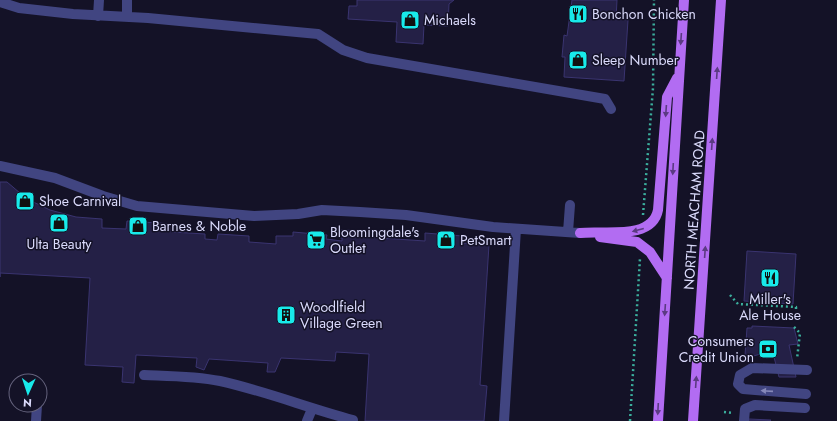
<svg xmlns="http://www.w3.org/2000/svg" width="837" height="421" viewBox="0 0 837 421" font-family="Jost,sans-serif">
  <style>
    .building { fill: #242046; stroke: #3a3470 }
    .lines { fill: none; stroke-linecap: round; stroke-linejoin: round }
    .path { stroke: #3baf9d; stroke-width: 2.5; stroke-dasharray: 2 3; stroke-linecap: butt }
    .minor { stroke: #414581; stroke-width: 10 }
    .major { stroke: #b26cf2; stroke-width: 10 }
    .oneway { fill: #5b3a82 }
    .oneway2 { fill: #8688b8 }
    .labels { text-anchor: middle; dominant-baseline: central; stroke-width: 3; stroke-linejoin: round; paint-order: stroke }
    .poi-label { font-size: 14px; fill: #dbdbfc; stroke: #141227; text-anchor: start }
    .street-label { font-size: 14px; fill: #dbdbfc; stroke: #141227 }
  </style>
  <rect width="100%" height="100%" fill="#141227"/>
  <path class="building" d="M357 0H454L449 4 448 26 424 25 423 44 396 42 397 22 348 19 349 6H357Z
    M572 0H617L616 19 628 20 624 81 564 77 565 57H562L564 35 567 36Z
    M0 182H7L27 199 50 210 76 217 102 219V228L126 229 127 221 173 224 172 232 205 234V239L217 240 218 234 249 236V242L276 244V236H293V232L327 235 326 239 342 241V238H340V230L366 231V237L425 241V233L463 236V243L489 245 480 385 487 386 484 421H365L369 354 336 352 335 361 281 358 275 372H267L268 363 209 359 204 370 196 367 197 358 136 355 134 383 122 382 123 367 85 365 90 278 0 273V277Z
    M747 251 796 254 793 304 744 301Z
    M752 326 794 328 798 344 789 345 796 377H779L774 357 766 358 764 353 750 357V355H745L747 328H752Z
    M749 419 771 420 770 421H748Z"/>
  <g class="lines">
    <path class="path" d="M643 215 653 88 654 0
      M730 295 738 304 796 307V309
      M794 327 800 333 797 359
      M724 412 733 413
      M630 421 640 258"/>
    <path class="minor" d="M0 2 19 8 73 14 148 18 318 34 343 50 367 58 605 99 611 109
      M98 16 99 0
      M127 17V0
      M0 166 55 178 103 196 137 206 254 216 298 214 322 210 360 212 406 215 493 227 580 233
      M568 232 570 205
      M144 375C169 376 195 376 220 381 265 391 308 408 353 420
      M806 394 743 389 738 384 740 375 752 368 807 370
      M36 421 37 405
      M307 421 312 409
      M504 421 516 229
      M744 421 745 409 755 405 805 408"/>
    <path class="major" d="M580 233C603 230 652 241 658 210L667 97 677 78
      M600 237 637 242 650 252 667 278
      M658 421 684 0
      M693 421 721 0"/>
  </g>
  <defs><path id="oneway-solid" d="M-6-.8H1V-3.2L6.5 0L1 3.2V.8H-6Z"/></defs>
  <g class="oneway">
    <use href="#oneway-solid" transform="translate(681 39) rotate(94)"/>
    <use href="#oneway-solid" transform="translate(717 73) rotate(-86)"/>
    <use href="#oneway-solid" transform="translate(666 111) rotate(94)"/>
    <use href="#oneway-solid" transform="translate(712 144) rotate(-86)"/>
    <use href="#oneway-solid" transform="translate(673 169) rotate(93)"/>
    <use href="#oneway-solid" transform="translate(638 230) rotate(165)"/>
    <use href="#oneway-solid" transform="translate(705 252) rotate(-86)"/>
    <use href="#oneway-solid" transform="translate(665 310) rotate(94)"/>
    <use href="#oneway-solid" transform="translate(696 382) rotate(-86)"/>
    <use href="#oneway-solid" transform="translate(658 409) rotate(93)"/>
  </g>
  <use class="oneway2" href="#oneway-solid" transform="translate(767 391) rotate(-176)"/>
  <defs>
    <symbol id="restaurant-square" viewBox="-11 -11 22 22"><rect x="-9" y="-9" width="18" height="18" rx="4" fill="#18eaea" stroke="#141227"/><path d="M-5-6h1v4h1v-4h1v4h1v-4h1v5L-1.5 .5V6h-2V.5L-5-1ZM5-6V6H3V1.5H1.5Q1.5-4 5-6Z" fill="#111"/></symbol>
    <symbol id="shop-square" viewBox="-11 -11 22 22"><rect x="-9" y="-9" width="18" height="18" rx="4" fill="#18eaea" stroke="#141227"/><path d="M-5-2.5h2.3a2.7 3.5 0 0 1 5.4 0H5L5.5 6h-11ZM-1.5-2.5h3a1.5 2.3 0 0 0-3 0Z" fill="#111"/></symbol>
    <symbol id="supermarket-square" viewBox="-11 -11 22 22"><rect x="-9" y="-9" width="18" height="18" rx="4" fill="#18eaea" stroke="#141227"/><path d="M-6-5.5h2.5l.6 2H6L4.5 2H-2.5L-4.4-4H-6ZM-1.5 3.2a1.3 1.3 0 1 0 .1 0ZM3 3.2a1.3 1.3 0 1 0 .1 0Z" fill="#111"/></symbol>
    <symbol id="building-square" viewBox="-11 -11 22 22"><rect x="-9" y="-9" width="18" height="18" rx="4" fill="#18eaea" stroke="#141227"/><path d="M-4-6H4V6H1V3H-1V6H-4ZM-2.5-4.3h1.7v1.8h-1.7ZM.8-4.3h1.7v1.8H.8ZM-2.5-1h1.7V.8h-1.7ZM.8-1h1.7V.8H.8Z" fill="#111"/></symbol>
    <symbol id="bank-square" viewBox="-11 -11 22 22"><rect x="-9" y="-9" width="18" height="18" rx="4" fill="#18eaea" stroke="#141227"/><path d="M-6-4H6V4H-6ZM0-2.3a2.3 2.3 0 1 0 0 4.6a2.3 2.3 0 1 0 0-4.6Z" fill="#111"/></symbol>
  </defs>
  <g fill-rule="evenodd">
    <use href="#restaurant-square" x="567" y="3" width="22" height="22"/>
    <use href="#shop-square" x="399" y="9" width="22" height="22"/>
    <use href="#shop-square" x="567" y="49" width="22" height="22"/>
    <use href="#shop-square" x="14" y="190" width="22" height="22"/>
    <use href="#shop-square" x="48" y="212" width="22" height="22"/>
    <use href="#shop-square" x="127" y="215" width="22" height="22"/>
    <use href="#supermarket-square" x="305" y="229" width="22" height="22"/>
    <use href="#shop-square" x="435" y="229" width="22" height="22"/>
    <use href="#restaurant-square" x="759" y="267" width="22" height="22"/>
    <use href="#building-square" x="275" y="304" width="22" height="22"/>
    <use href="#bank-square" x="757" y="338" width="22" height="22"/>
  </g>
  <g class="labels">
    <g class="poi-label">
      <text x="592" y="14">Bonchon Chicken</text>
      <text x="424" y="20">Michaels</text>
      <text x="592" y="60">Sleep Number</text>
      <text x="39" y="201">Shoe Carnival</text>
      <text x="152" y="226">Barnes &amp; Noble</text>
      <text x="330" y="232">Bloomingdale's<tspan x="330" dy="16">Outlet</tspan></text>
      <text x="460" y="240">PetSmart</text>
      <text x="59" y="244" text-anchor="middle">Ulta Beauty</text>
      <text x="770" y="299" text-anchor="middle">Miller's<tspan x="770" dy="16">Ale House</tspan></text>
      <text x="300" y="307">Woodlfield<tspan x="300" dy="16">Village Green</tspan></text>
      <text x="754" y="341" text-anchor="end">Consumers<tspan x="754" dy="16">Credit Union</tspan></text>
    </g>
    <g class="street-label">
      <text transform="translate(694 210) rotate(-86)">NORTH MEACHAM ROAD</text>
    </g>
  </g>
  <g transform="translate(28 393) rotate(183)"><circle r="19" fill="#141227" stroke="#64627c"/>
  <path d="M0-3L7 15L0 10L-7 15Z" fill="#18eaea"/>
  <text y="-6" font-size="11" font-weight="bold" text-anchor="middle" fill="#dbdbfc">N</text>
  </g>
</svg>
